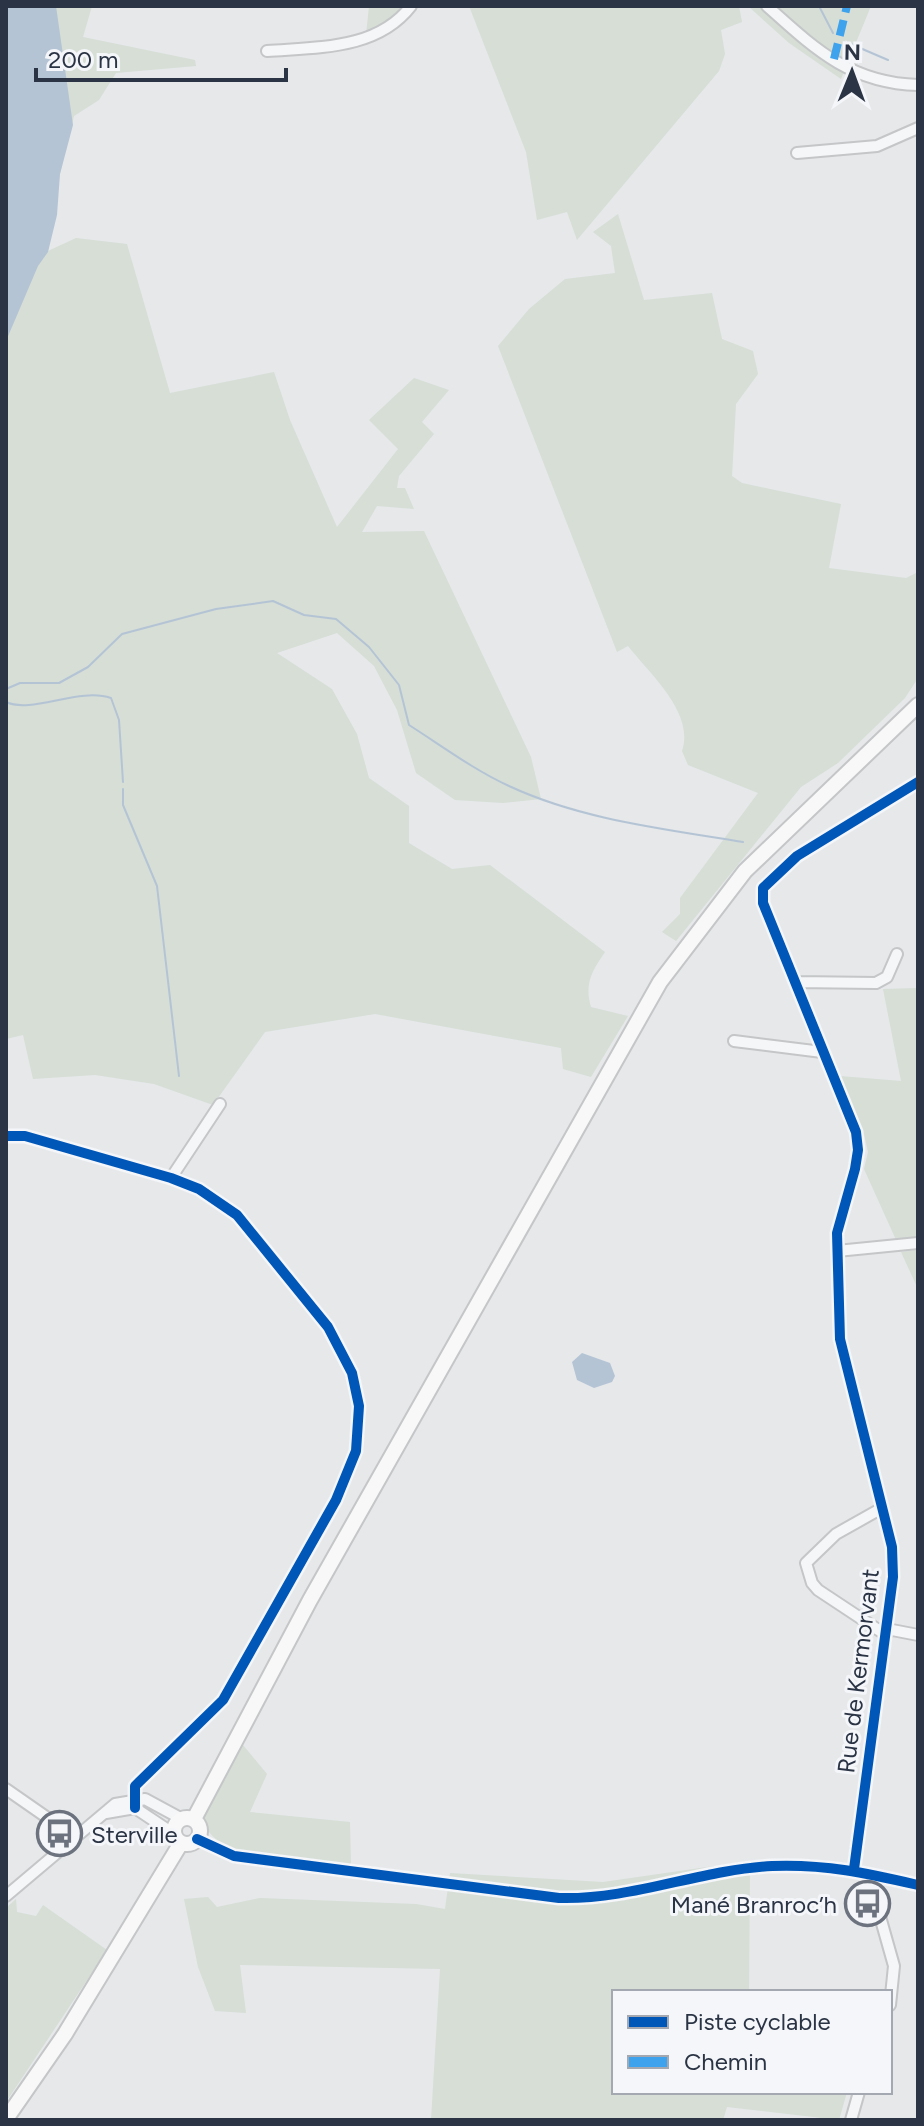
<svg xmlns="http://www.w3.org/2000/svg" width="924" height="2126" viewBox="0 0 924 2126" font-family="Figtree,sans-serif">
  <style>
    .green { fill: #d6ded6 }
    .water { fill: #b4c4d5 }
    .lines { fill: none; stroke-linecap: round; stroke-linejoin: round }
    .stream { stroke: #b4c4d5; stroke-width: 2 }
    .minor-casing { stroke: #c4c6c8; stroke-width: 14 }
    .secondary-casing { stroke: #c4c6c8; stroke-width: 18 }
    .minor { stroke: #f5f6f7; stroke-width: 10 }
    .secondary { stroke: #f8f8f8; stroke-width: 14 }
    .quiet { stroke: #3ea3ec; stroke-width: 8; stroke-dasharray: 16 8; stroke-linecap: butt }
    .cycleway-casing { stroke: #f4f6f9; stroke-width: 15 }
    .cycleway { stroke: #0057b8; stroke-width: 10 }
    .labels { text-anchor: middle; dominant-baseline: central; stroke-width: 6; stroke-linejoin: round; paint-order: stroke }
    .street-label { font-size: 24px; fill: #2b3445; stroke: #f4f6f9 }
    .poi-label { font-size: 24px; fill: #2b3445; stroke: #f4f6f9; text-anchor: start }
  </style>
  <rect width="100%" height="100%" fill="#e6e8ea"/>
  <path class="green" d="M6 6H92L83 37 195 60 196 66 116 73 99 100 74 116 60 174 48 251 76 238 127 244 170 393 274 372 290 420 337 527 398 449 369 420 414 378 449 390 422 422 434 434 399 476 397 488H405L414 509 377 506 362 532 424 531 531 757 541 799 503 803 455 800 416 773 397 710 374 666 337 633 277 653 332 689 357 734 369 778 409 806V843L452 869 490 865 605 952C592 971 584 984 591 1007L628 1016 591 1077 563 1069 561 1048 375 1014 265 1032 213 1105 154 1084 95 1075 33 1079 23 1035 6 1039Z
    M369 6H411L401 19 366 35Z
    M469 6H739L742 22 721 30 725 54 719 71 577 240 567 212 537 220 526 152Z
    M748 6H871L841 79 789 43Z
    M618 214 644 300 712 293 722 339 753 351 758 374 736 404 732 476 742 483 841 504 829 568 906 578 918 572V678L905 698 838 763 801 787 676 941 662 932 680 914V898L758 793 688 765 682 751C695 713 650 674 628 646L617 652 498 346 529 309 565 279 615 273 611 246 593 232Z
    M918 988V1240L897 1242 864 1169 868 1152 863 1129 840 1076 901 1081 883 989Z
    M918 1250V1289L901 1252Z
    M243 1745 267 1774 250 1812 350 1822 351 1865C315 1861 208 1864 203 1817Z
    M714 1866 750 1869 749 1992H614V2092H847L839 2120 727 2107 723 2120H431L440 1969 240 1965 246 2013 215 2011 198 1967 184 1899 208 1897 217 1907 260 1898 416 1904 445 1909 450 1873 603 1882Z
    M16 1899 17 1912 36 1916 43 1905 107 1950 6 2102V1908Z"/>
  <path class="water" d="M6 6H56L73 125 60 174 57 215 48 252 38 266 6 341Z
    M582 1353 610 1363 615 1376 612 1382 594 1388 577 1380 572 1362Z"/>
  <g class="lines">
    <path class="stream" d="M819 6 833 33
      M846 42 888 60
      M6 689 20 683H59L88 667 122 634 216 609 273 601 304 615 336 619 369 647 399 685 409 725C442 746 474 770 509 786 582 820 665 829 743 842
      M6 702C32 714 79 687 111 698L119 720 123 782
      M123 789V805L157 886 179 1076"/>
    <defs>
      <path id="minor" d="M767 6C815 49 850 83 918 85
        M267 51C318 47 377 50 411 6
        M797 153 877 146 918 128
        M796 982 876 983 887 977 897 954
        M734 1041 822 1052
        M6 1136H25L171 1178 199 1189 237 1215 328 1327 352 1373 359 1406 356 1451 336 1500 223 1700 135 1786V1808
        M171 1178 220 1104
        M837 1251 918 1243
        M882 1508 836 1534 806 1563 812 1583 818 1590 886 1635
        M887 1629 918 1635
        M6 1789 75 1837
        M106 1813 135 1808 174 1834
        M197 1839 234 1856 559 1898C632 1900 699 1870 772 1866 826 1864 866 1873 918 1885
        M854 1869 893 1577 892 1547 840 1339 837 1233 855 1169 858 1150 856 1132 763 903V888L797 856 918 782
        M868 1874 894 1966 890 2005
        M6 1896 115 1804 145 1799 182 1819
        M851 2120 859 2092"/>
      <path id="secondary" d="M174 1831a13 13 0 1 1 26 0a13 13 0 1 1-26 0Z
        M194 1819 310 1600 660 982 745 871 918 705
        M6 2119 65 2034 181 1843"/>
    </defs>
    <use href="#minor" class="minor-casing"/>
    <use href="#secondary" class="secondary-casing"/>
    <use href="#minor" class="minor"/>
    <use href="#secondary" class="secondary"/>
    <path class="quiet" d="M834 59 847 6"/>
    <defs>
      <path id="cycleway" d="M6 1136H25L171 1178 199 1189 237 1215 328 1327 352 1373 359 1406 356 1451 336 1500 223 1700 135 1786V1808
        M197 1839 234 1856 559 1898C632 1900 699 1870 772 1866 826 1864 866 1873 918 1885
        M854 1869 893 1577 892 1547 840 1339 837 1233 855 1169 858 1150 856 1132 763 903V888L797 856 918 782"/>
    </defs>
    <use href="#cycleway" class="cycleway-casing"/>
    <use href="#cycleway" class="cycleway"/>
  </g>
  <defs>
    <symbol id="bus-ring" viewBox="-11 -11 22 22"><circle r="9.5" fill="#f4f6f9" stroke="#6c737f" stroke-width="1.5"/><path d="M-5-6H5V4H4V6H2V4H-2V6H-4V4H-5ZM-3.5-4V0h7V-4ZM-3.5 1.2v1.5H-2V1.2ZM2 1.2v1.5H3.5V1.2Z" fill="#6c737f"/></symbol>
  </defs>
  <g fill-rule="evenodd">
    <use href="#bus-ring" x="34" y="1808" width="51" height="51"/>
    <use href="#bus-ring" x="842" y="1878" width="51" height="51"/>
  </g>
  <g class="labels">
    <g class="street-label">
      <text transform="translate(858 1671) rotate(-83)">Rue de Kermorvant</text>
    </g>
    <g class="poi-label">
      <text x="91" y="1834">Sterville</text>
      <text x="837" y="1904" text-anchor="end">Mané Branroc’h</text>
    </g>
  </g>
  <rect width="924" height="2126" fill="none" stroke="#2b3445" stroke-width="16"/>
  <rect x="612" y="1990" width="280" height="104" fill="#f4f6f9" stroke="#a4a8b1" stroke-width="2"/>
  <rect x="628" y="2016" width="40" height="12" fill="#0057b8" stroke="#a4a8b1" stroke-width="2"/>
  <text x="684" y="2030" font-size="24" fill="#2b3445">Piste cyclable</text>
  <rect x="628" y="2056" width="40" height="12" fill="#3ea3ec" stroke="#a4a8b1" stroke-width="2"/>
  <text x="684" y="2070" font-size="24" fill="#2b3445">Chemin</text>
  <g transform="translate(852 72) rotate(1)" stroke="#f4f6f9" stroke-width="6" paint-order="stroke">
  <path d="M0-6L14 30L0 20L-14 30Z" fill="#2b3445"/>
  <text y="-12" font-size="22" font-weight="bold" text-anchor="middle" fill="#2b3445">N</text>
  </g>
  <path d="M36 68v12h250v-12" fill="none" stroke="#2b3445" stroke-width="4"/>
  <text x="48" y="68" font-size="24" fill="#2b3445" stroke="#f4f6f9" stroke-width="6" paint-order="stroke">200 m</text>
</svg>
